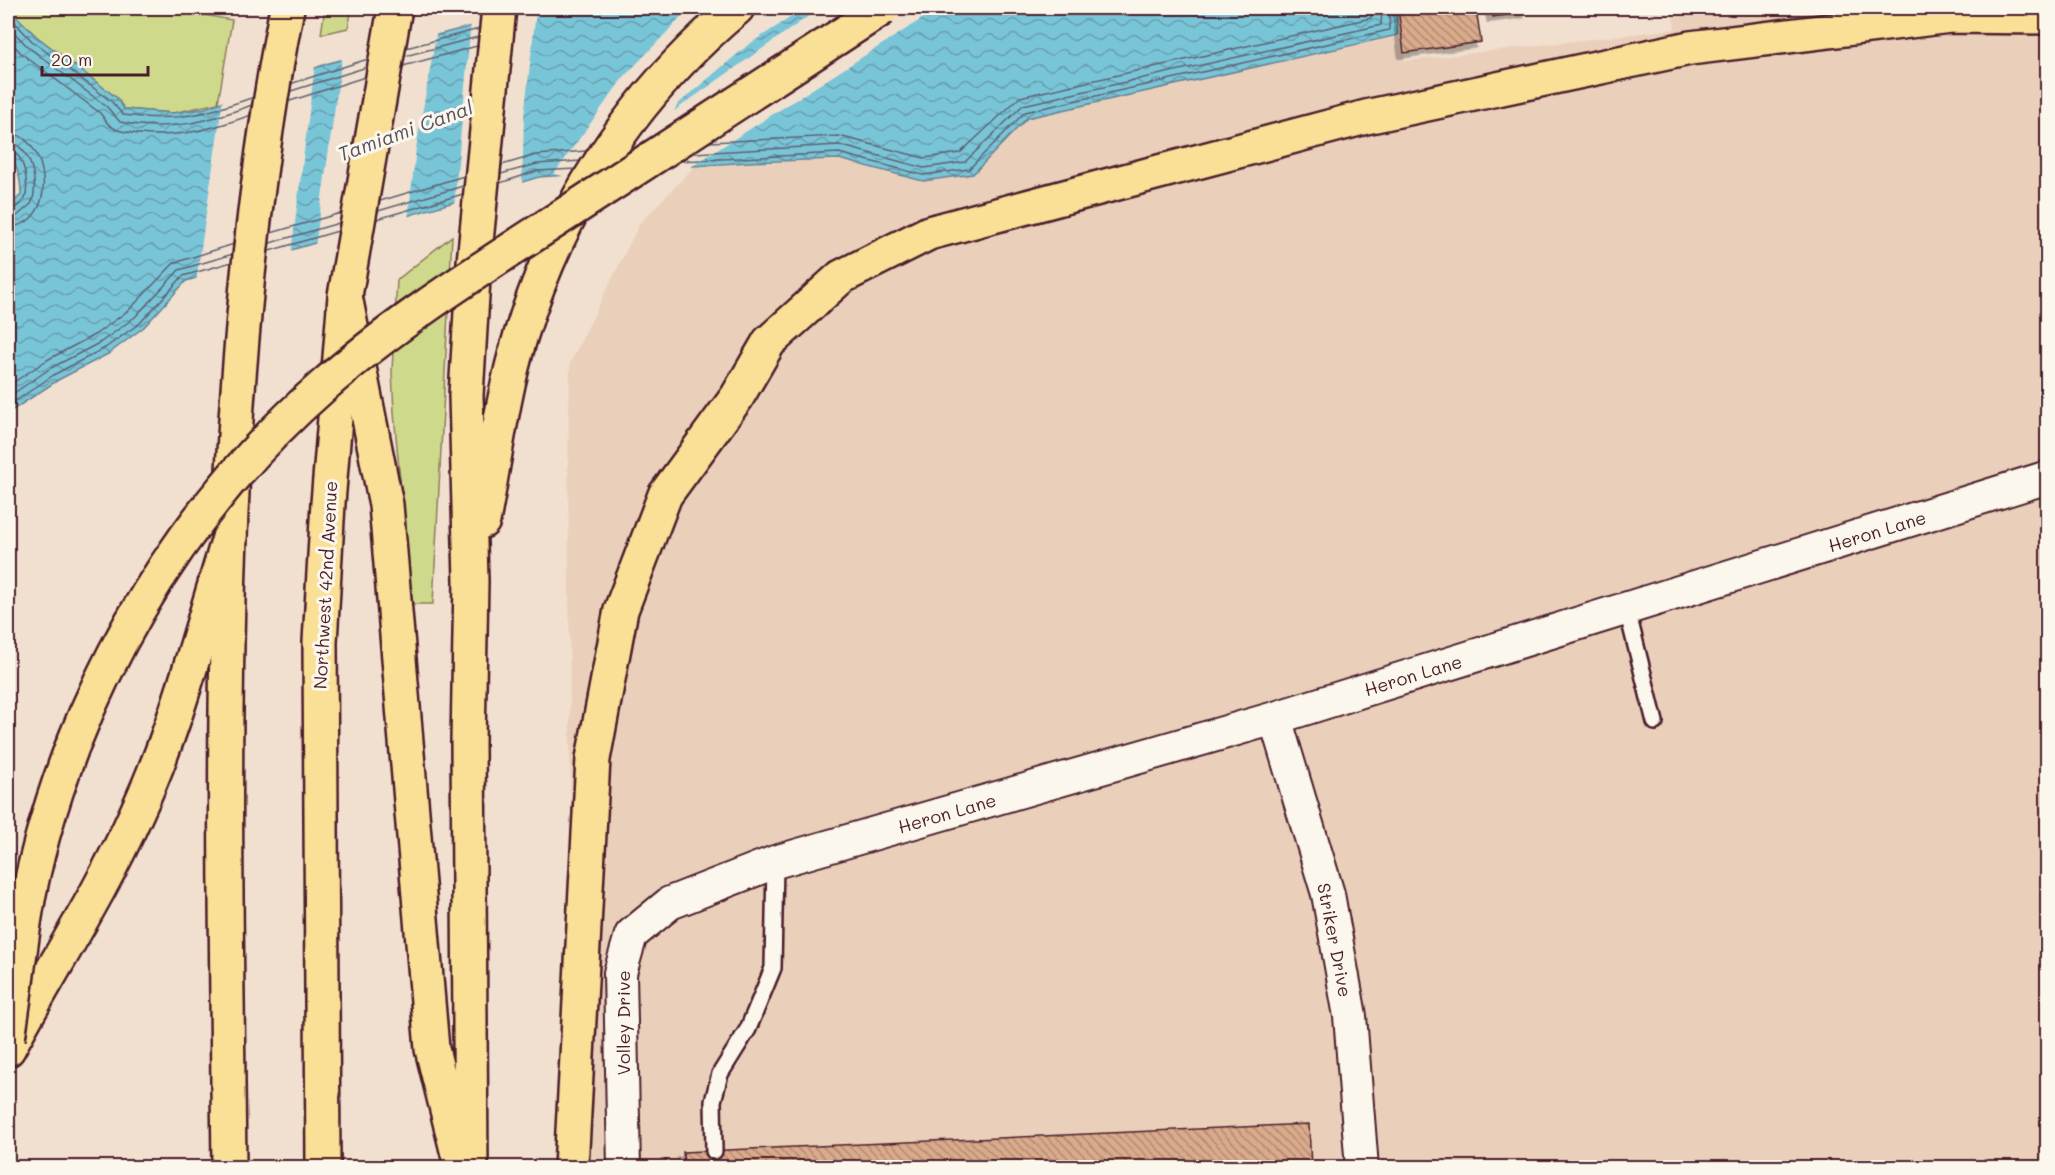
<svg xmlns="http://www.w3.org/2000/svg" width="2055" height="1175" viewBox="0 0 2055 1175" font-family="Mali,sans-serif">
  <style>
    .built { fill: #ead0bb }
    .grass { fill: #ced98c; stroke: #8c7c5c; stroke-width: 1.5 }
    .water { fill: url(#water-waves); stroke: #668393; stroke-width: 1.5 }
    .pier { fill: #f1e0cf }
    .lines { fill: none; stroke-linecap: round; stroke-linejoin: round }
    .shore { stroke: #5d6170; stroke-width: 1.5 }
    .building { fill: url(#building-back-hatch); stroke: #4a1f2b; stroke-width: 1.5; filter: url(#shadow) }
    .service-casing { stroke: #4a1f2b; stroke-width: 20 }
    .minor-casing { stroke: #4a1f2b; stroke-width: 36 }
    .trunk-casing { stroke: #4a1f2b; stroke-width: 38 }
    .motorway-casing { stroke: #4a1f2b; stroke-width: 38 }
    .service { stroke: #fbf7ec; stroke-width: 15 }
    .minor { stroke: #fbf7ec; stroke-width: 32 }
    .trunk { stroke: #fadf96; stroke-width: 33 }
    .motorway { stroke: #fadf96; stroke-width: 33 }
    .trunk-bridge-casing { stroke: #4a1f2b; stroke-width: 38; stroke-linecap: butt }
    .trunk-bridge { stroke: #fadf96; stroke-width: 33 }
    .labels { text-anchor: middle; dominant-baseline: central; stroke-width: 6; stroke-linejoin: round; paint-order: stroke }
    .street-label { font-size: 18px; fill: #4a1f2b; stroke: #fbf7ec }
    .water-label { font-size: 20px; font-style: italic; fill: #58515f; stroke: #fbf7ec }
  </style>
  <defs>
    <pattern id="water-waves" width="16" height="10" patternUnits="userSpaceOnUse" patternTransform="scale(1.5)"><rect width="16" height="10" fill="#79c5d8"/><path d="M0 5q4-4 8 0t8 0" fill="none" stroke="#659faf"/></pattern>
    <pattern id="building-back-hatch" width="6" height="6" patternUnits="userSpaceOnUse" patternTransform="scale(1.5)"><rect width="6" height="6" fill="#d9aa8b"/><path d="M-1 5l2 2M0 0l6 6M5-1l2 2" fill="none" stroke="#b28a72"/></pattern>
    <filter id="shadow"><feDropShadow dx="-5.5" dy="5.5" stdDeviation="0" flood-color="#0004"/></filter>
  </defs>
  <rect width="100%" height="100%" fill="#f1e0cf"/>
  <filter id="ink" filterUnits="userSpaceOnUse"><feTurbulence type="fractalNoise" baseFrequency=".0167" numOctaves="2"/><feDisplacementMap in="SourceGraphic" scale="12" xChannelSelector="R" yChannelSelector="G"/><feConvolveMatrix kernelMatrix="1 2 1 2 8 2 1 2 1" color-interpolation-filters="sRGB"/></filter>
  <g filter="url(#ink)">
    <path class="built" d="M1695 8H2047V1167H581L573 1132 568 459 570 363 640 223 695 166 839 159 923 181 973 174 1027 118 1398 35 1405 61 1675 29 1673 16 1691 12Z"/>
    <path class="grass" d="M8 8H165L232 20 218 103 173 113 124 109 117 98 36 36Z
      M325 8H352L348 28 321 34Z
      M452 236 433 604H411L394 413 392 370 397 280Z"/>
    <path class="water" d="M8 8 36 36 117 98 124 109 173 113 205 108 329 63 541 8H1396L1398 35 1027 118 973 174 923 181 839 159 750 162 539 177 186 281 144 327 108 354 58 380 8 413V207L21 195C21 179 18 166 8 153Z"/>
    <path class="pier" d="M528 8H557L536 12 524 117 522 185 454 206 471 21Z
      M690 8H805L748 45 678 104 674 111 820 8H939L686 170 571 178 554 174 623 78Z
      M437 30 416 148 408 219 315 247 342 57Z
      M315 65 291 254 196 282 223 98Z"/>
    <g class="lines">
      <path class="shore" d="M8 15 32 41 112 102 123 115C177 122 203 115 254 97
        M8 26 28 47 107 107 120 122C170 132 206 122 252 105
        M8 39 22 54 100 113 109 125 117 130C164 142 207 131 251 115
        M406 48 479 29
        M405 56 478 37
        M403 66 477 46
        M293 83 368 59
        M291 91 367 67
        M290 101 365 77
        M8 133C50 135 60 226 8 227
        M8 142C31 144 40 186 31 204L17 216 8 218
        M709 142 839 136 924 158 960 153 1020 97 1371 18 1373 8
        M8 150C25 152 29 185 25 199L13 210 8 211
        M694 153 839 145 924 168 965 162 1023 105 1381 25 1382 8
        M681 161 839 153 923 175 969 169 1025 112 1389 30 1390 8
        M502 165 536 155 586 151
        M501 174 537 164 581 161
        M500 183 537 171 576 169
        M380 201 464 176
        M378 211 463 186
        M377 219 463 194
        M271 233 341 213
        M270 243 339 223
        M269 251 338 231
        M8 386 47 360 96 334 129 310 174 263 234 244
        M8 397 51 368 101 342 135 317 179 270 233 254
        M8 406 55 374 105 348 140 323 183 276 232 262"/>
    </g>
    <path class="building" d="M1398 8H1476L1481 42 1404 53Z
      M1491 8H1528L1529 12 1493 17Z
      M1309 1124 1311 1168H684L683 1152Z"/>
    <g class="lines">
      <defs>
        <path id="service" d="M1627 610 1655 722
          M714 1151 713 1101 720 1074 748 1029 773 968 775 862"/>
        <path id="minor" d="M1275 718 1328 894 1350 1016 1362 1168
          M624 1168 620 973 631 935 670 903 775 862 1275 718 2048 477"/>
        <path id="trunk" d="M229 1168C225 780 212 390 287 8
          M323 1168 320 642 328 503 345 296 395 8"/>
        <path id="motorway" d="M345 296 386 505 432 1049 458 1154
          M483 521C495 460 502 397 520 338 560 206 632 96 737 8
          M8 1049C51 969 100 895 137 812 178 724 201 627 230 535
          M471 1168 468 742 471 581 466 395 474 262 499 8
          M571 1168 593 759 621 610 665 495 737 397 769 342 841 277 929 233 1366 117 1690 48 1950 16 2048 17"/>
      </defs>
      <use href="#service" class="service-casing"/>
      <use href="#minor" class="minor-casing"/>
      <use href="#trunk" class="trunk-casing"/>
      <use href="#motorway" class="motorway-casing"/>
      <use href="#service" class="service"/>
      <use href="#minor" class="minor"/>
      <use href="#trunk" class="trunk"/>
      <use href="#motorway" class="motorway"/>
      <defs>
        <path id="trunk-bridge" d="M8 1038C15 996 19 953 26 911 35 855 52 800 72 747 127 608 209 486 322 387 400 318 491 263 578 206 680 140 782 74 883 8"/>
      </defs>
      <use href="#trunk-bridge" class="trunk-bridge-casing"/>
      <use href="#trunk-bridge" class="trunk-bridge"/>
    </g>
  </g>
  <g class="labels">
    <g class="street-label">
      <text transform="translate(1877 531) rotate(-17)">Heron Lane</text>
      <text transform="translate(325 585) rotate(-87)">Northwest 42nd Avenue</text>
      <text transform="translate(1413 675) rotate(-17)">Heron Lane</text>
      <text transform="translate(947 813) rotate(-16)">Heron Lane</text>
      <text transform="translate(1335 940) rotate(79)">Striker Drive</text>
      <text transform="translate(623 1023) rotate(-90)">Volley Drive</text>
    </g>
    <g class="water-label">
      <text transform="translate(405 130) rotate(-20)">Tamiami Canal</text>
    </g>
  </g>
  <rect width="2055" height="1175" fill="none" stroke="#fbf7ec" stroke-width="30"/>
  <rect x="15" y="15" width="2025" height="1145" fill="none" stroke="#4a1f2b" stroke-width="2" filter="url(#ink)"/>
  <path d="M42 66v9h106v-9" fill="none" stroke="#4a1f2b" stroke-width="3"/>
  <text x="51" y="66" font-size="18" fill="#4a1f2b" stroke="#fbf7ec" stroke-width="4.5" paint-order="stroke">20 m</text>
</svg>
